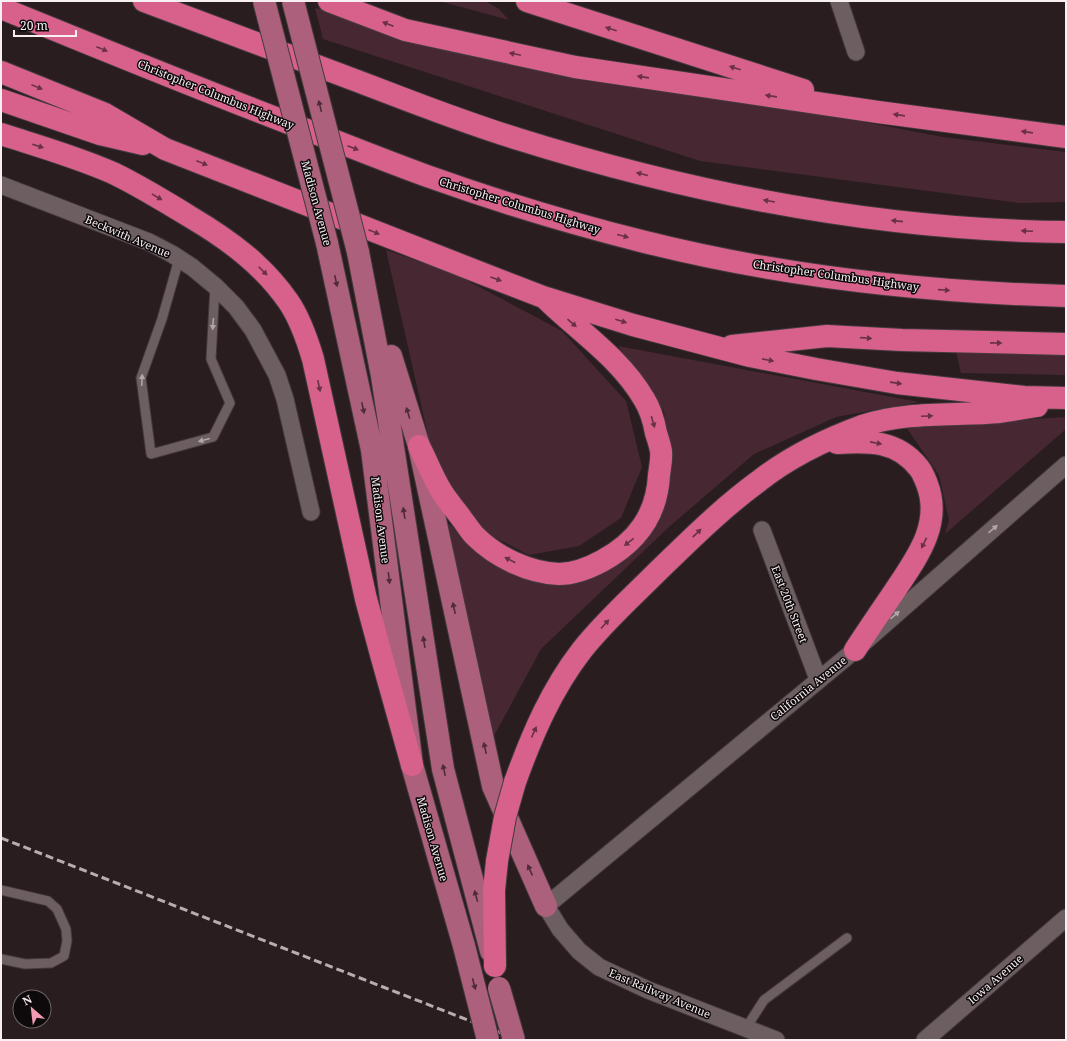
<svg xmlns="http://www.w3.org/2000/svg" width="1067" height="1041" viewBox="0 0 1067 1041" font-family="'Noto Serif',serif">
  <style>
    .green { fill: #472832 }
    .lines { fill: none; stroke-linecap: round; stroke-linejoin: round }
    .lane-casing { stroke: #443a3d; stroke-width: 11 }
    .street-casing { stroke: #443a3d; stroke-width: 19 }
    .primary-casing { stroke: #443a3d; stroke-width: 24 }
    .highway-casing { stroke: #443a3d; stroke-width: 24 }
    .lane { stroke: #6d5e62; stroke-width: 9 }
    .street { stroke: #6d5e62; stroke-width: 17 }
    .primary { stroke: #ad607b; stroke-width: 22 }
    .highway { stroke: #d7618b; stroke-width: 22 }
    .rail { stroke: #b8aeb1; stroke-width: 3; stroke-dasharray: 8 4; stroke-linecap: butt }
    .primary-bridge-casing { stroke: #443a3d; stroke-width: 24; stroke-linecap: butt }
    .highway-bridge-casing { stroke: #443a3d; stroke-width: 24; stroke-linecap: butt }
    .primary-bridge { stroke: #ad607b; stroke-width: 22 }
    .highway-bridge { stroke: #d7618b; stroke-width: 22 }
    .oneway { fill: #683144 }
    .oneway2 { fill: #4e2c37 }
    .oneway3 { fill: #b2a6aa }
    .labels { text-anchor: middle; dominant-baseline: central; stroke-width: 3; stroke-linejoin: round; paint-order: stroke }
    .street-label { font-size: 11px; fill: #f8eff2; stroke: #0e090a }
  </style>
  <rect width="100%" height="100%" fill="#291d20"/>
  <path class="green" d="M439 1H485L499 9 509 20Z
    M315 8 595 79 749 100 943 137 1066 152V202L1020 203 700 161 323 39Z
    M386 250 455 274 562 331 626 401 642 467 621 518 579 546 529 555 484 532 447 485 430 444Z
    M618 346 919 402 836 417 754 454 670 526 541 649 494 736 447 523 535 581 608 567 659 519 671 472 664 411Z
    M1066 351V375L961 373 956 352Z
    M1066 417V429L945 534 949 520 939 475 906 427Z"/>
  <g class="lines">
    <defs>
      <path id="lane" d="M179 259 162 319 141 378 151 454 213 437 230 403 211 359 215 286
        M1 890 48 901 57 909 66 929 67 941 64 956 51 963 25 964 1 959
        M746 1028 764 1000 847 938"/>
      <path id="street" d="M839 1 856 52
        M1 185 149 242 172 254 192 267 215 286 236 307 253 330 277 375 285 399 311 512
        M762 530 818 679
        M776 1040 648 990 599 967 579 951 560 929 546 906 855 650 1066 465
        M925 1040 1066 918"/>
      <path id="primary" d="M327 243 372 450 412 765 464 946
        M358 252 382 376 443 769 491 951
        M391 356 419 446 493 786 546 906"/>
      <path id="highway" d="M144 1C216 28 288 55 360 82 412 102 465 123 518 139 694 194 882 230 1066 232
        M329 1 405 30 575 67 878 112 1066 137
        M527 1 803 90
        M1 8C110 52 218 97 328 138 361 151 394 164 427 176 497 201 569 223 641 241 779 276 923 292 1066 296
        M1 72 105 114 165 149 486 275 543 297 633 325 750 356 816 369 897 383 1024 397 1066 398
        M1 100 100 134 143 144
        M1 134C38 146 77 157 113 173 140 186 166 202 192 218 229 240 263 265 288 301 300 318 307 339 313 359L366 599 382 658 412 765
        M732 346 827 336 902 340 1066 344
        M837 443C869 441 897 440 919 468 923 473 925 479 927 484 943 525 915 560 894 592 881 611 868 630 855 650
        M419 446C427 461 433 478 442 492 448 502 456 510 462 519 466 524 470 531 475 536 496 557 529 573 559 574 573 574 589 568 602 561 637 542 657 515 659 475 660 467 662 459 661 451 660 445 658 439 656 433 654 422 651 410 644 399 621 359 580 332 547 300
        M515 782C532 735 551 690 582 650 604 622 631 598 656 573 689 541 722 508 759 481 788 458 827 439 862 426 906 411 954 416 1000 412 1012 410 1025 408 1037 406
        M495 966 494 890 497 861"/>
    </defs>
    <use href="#lane" class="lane-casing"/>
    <use href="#street" class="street-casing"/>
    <use href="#primary" class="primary-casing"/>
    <use href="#highway" class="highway-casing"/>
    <use href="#lane" class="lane"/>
    <use href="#street" class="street"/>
    <use href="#primary" class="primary"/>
    <use href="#highway" class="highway"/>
    <path class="rail" d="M1 838 519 1040"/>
    <defs>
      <path id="primary-bridge" d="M264 1 327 243
        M293 1 358 252
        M464 946 488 1040
        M499 988 514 1040"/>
      <path id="highway-bridge" d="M497 861 505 817 515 782"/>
    </defs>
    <use href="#primary-bridge" class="primary-bridge-casing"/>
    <use href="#highway-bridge" class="highway-bridge-casing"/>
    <use href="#primary-bridge" class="primary-bridge"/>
    <use href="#highway-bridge" class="highway-bridge"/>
  </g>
  <defs><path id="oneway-solid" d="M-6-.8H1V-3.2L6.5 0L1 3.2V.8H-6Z"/></defs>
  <g class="oneway">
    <use href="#oneway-solid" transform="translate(388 24) rotate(-159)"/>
    <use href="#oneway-solid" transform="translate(611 29) rotate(-162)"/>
    <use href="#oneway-solid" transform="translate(102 49) rotate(22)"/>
    <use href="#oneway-solid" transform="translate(515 54) rotate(-168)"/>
    <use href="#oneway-solid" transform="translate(735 68) rotate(-162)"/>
    <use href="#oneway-solid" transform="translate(643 77) rotate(-172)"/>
    <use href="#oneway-solid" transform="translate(37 87) rotate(22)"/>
    <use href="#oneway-solid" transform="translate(771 96) rotate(-172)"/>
    <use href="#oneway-solid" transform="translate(899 115) rotate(-172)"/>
    <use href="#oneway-solid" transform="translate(1027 132) rotate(-172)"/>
    <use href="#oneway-solid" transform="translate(38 146) rotate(18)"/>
    <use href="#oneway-solid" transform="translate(353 148) rotate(21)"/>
    <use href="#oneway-solid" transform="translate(202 163) rotate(22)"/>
    <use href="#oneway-solid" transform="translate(642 174) rotate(-166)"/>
    <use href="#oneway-solid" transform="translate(157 197) rotate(31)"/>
    <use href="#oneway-solid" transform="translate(769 201) rotate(-170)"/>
    <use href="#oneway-solid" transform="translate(897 221) rotate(-174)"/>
    <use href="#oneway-solid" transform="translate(1027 231) rotate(-177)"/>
    <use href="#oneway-solid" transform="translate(374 232) rotate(22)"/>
    <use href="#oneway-solid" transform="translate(623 236) rotate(15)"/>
    <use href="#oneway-solid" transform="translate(263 271) rotate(45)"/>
    <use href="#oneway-solid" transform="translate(496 279) rotate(20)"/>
    <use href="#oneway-solid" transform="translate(944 290) rotate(4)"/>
    <use href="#oneway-solid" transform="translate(621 321) rotate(17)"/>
    <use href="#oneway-solid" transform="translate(572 323) rotate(41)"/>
    <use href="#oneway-solid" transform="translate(866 338) rotate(4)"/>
    <use href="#oneway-solid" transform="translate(996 343) rotate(1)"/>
    <use href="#oneway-solid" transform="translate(768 360) rotate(11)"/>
    <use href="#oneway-solid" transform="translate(896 383) rotate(8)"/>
    <use href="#oneway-solid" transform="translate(319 386) rotate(78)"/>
    <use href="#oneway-solid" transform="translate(927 416) rotate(-3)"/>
    <use href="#oneway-solid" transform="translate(653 422) rotate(74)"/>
    <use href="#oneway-solid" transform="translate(876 443) rotate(11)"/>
    <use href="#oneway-solid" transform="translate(697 533) rotate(-44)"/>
    <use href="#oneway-solid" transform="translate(629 542) rotate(142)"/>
    <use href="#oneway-solid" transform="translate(924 543) rotate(116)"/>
    <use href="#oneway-solid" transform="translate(510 560) rotate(-153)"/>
    <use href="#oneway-solid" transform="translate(605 624) rotate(-48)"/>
    <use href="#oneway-solid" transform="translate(534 732) rotate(-66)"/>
  </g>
  <g class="oneway2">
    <use href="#oneway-solid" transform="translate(320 106) rotate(-104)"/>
    <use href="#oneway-solid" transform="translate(336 281) rotate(78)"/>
    <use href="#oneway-solid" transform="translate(363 408) rotate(78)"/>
    <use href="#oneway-solid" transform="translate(408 413) rotate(-107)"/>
    <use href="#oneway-solid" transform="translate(404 513) rotate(-99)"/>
    <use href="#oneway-solid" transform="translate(389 578) rotate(83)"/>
    <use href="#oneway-solid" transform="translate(454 608) rotate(-102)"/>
    <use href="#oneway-solid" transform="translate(424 642) rotate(-99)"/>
    <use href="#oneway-solid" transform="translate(485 748) rotate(-102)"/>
    <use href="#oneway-solid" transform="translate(444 770) rotate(-102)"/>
    <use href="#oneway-solid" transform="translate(530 870) rotate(-114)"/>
    <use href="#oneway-solid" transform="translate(476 896) rotate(-105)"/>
    <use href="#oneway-solid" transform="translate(474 984) rotate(75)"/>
  </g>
  <g class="oneway3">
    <use href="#oneway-solid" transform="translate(213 324) rotate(94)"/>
    <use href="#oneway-solid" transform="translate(142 380) rotate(-87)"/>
    <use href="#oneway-solid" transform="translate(204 440) rotate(165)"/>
    <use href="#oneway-solid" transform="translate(993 529) rotate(-41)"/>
    <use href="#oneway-solid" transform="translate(895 615) rotate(-41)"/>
  </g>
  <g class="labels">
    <g class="street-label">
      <text transform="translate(216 94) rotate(22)">Christopher Columbus Highway</text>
      <text transform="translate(317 203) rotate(75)">Madison Avenue</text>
      <text transform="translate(520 205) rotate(17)">Christopher Columbus Highway</text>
      <text transform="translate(128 236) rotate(23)">Beckwith Avenue</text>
      <text transform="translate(836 275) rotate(8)">Christopher Columbus Highway</text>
      <text transform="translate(381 520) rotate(83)">Madison Avenue</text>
      <text transform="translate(790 604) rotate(69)">East 20th Street</text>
      <text transform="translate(808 688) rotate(-39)">California Avenue</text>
      <text transform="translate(433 839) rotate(74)">Madison Avenue</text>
      <text transform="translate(995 979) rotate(-41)">Iowa Avenue</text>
      <text transform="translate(660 993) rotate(23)">East Railway Avenue</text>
    </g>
  </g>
  <rect width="1067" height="1041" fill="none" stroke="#f8eff2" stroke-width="4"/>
  <g transform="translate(32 1009) rotate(332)"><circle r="19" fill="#0e090a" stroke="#6c6567"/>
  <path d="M0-3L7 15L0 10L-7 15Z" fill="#f09ab4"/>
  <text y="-6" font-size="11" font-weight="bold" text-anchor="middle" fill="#f8eff2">N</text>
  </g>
  <path d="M14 30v6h62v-6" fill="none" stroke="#f8eff2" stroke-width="2"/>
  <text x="20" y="30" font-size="12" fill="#f8eff2" stroke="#0e090a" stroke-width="3" paint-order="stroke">20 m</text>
</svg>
